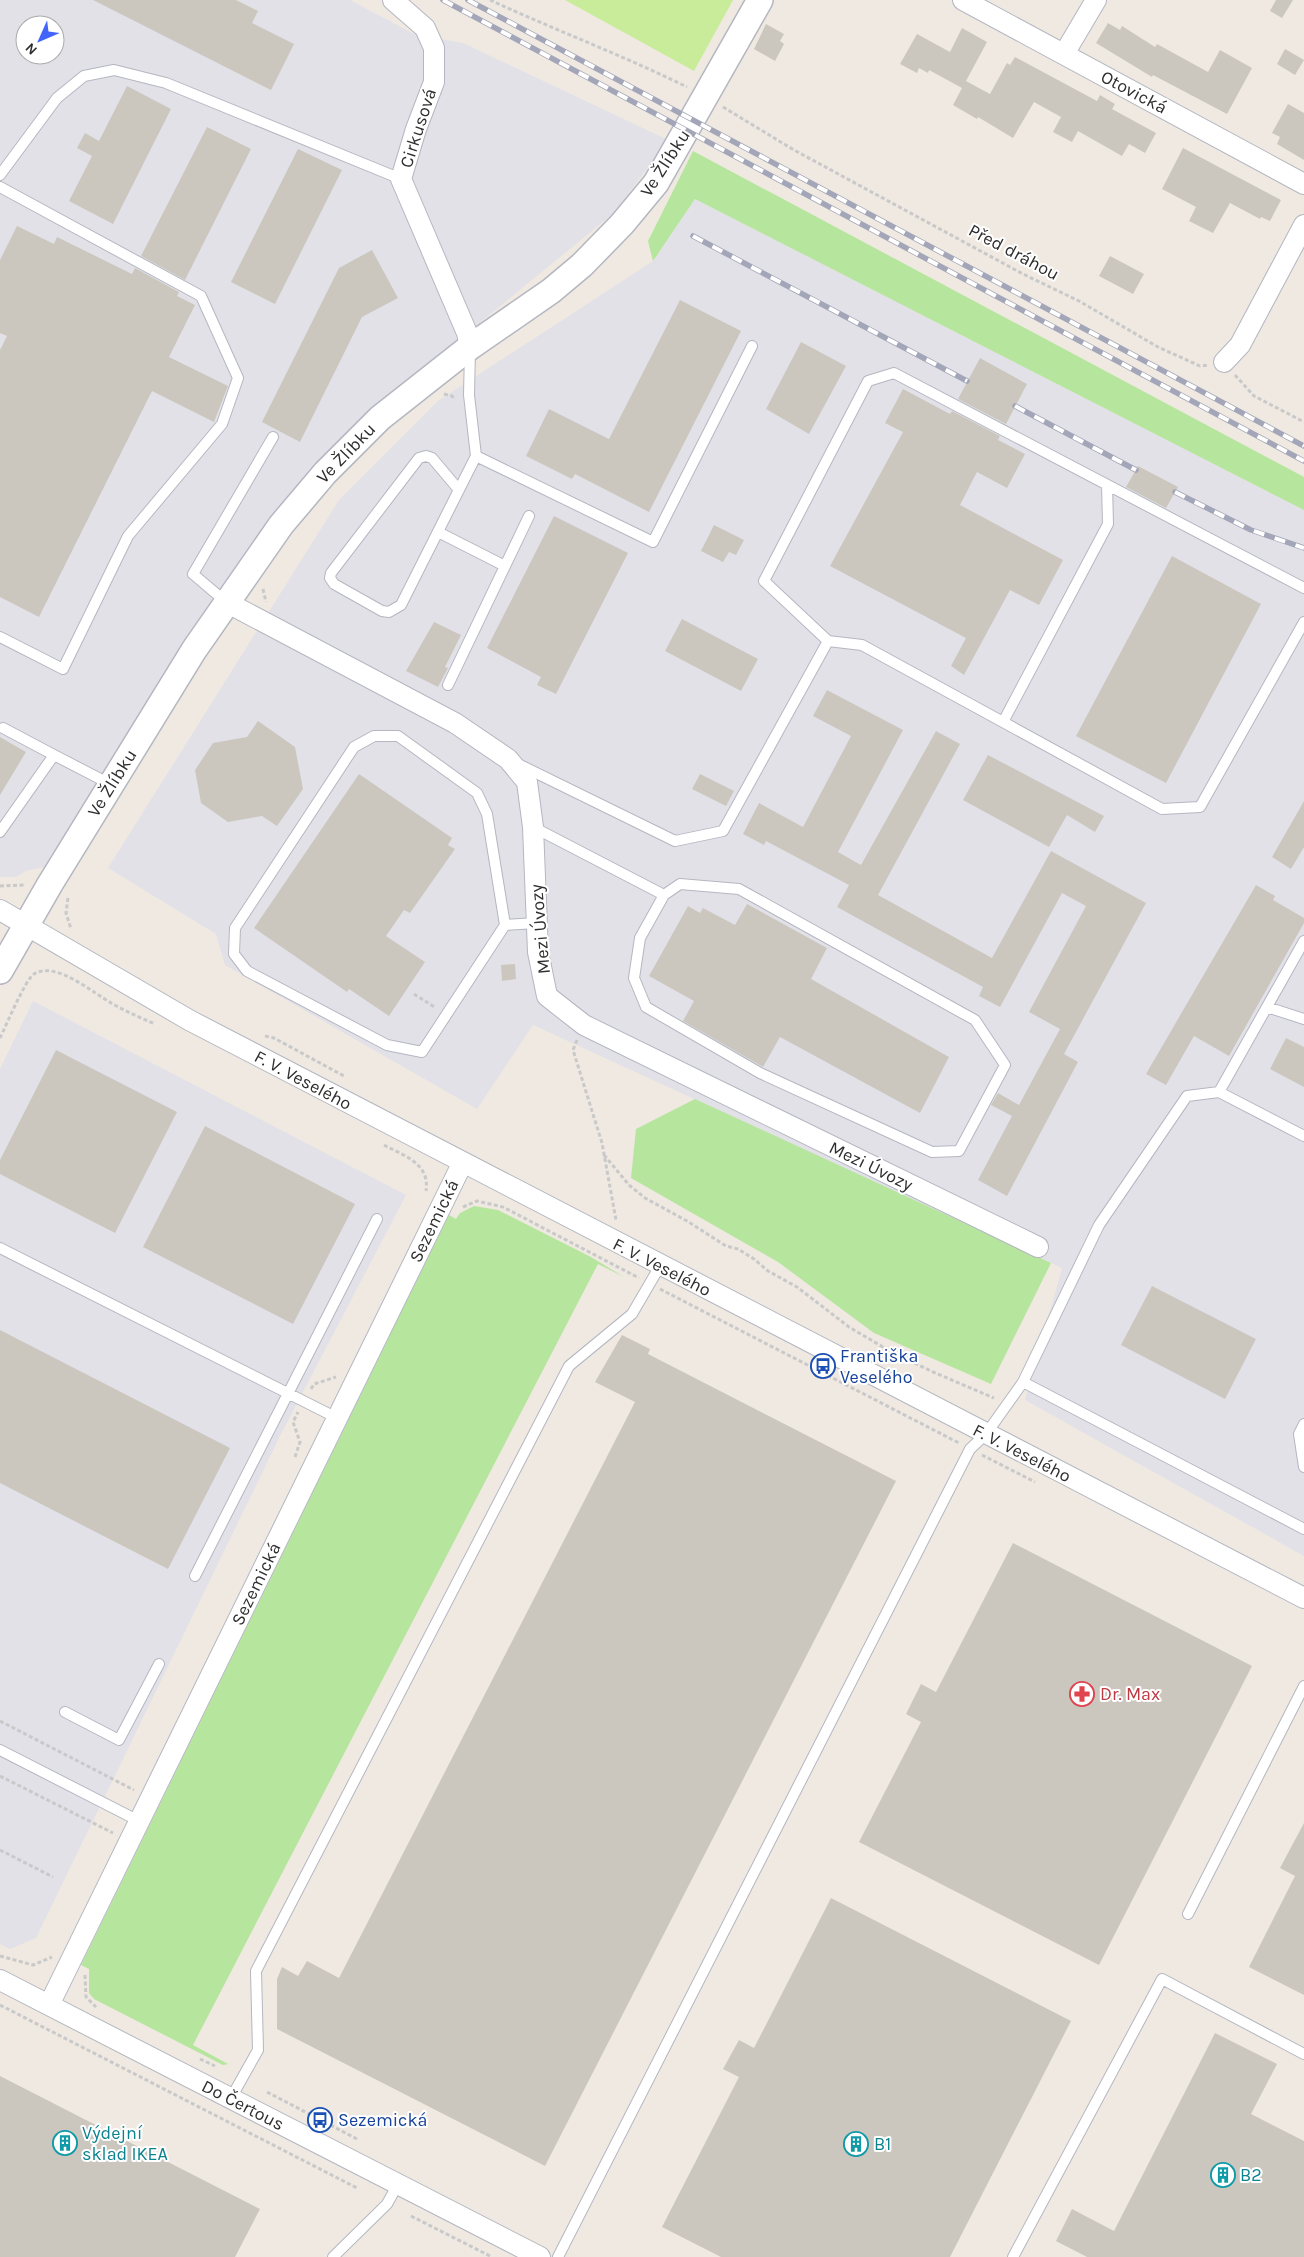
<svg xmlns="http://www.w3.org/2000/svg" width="1304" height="2257" viewBox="0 0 1304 2257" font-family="Karla,sans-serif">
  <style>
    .industrial { fill: #e3e1e8; fill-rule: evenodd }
    .green { fill: #b6e59e }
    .pitch { fill: #c9ec9a }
    .building { fill: #cbc7bf }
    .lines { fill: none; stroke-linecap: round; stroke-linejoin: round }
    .service-casing { stroke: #b4b7c1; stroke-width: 12 }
    .minor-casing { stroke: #b4b7c1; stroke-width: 22 }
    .tertiary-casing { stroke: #b4b7c1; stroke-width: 28 }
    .path { stroke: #c9c9c9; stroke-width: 3; stroke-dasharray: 4 2.5; stroke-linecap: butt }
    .service { stroke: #fff; stroke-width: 10 }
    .minor { stroke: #fff; stroke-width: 20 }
    .tertiary { stroke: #fff; stroke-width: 25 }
    .rail-casing { stroke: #a3a6b8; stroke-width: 5.5 }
    .rail { stroke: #fff; stroke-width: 4; stroke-dasharray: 11; stroke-linecap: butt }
    .labels { text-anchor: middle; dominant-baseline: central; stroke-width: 4; stroke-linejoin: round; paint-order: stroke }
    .street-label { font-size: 18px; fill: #2e2e2e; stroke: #fff }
    .transit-label { font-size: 18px; fill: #164399; stroke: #fff; text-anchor: start }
    .health-label { font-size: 18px; fill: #be3a42; stroke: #fff; text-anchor: start }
    .culture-label { font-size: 18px; fill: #0d838f; stroke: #fff; text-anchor: start }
  </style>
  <rect width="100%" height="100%" fill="#efe9e1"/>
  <path class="industrial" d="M0 0H350L414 34 463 43 668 140 614 213 467 333 390 392 271 517 100 777 44 867 26 871 16 877H0ZM25 25H55V55H25Z
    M695 199 1304 510V1556L1025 1400 1062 1268 533 1025 477 1109 225 965 216 934 108 868 339 500 438 401 653 261Z
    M33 1001 406 1195 280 1436 36 1938 10 1949 0 1944V1069Z"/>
  <path class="green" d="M693 151 1304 477V510L695 199 653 261 648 241Z
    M695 1099 1051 1263 991 1384 874 1333 778 1262 631 1178 636 1129Z
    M474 1206 498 1210 591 1257 624 1277 598 1264 193 2045 228 2064 223 2065 94 1999 89 1993V1969L81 1965 449 1215 456 1219 460 1213Z"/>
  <path class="pitch" d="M565 0H733L694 71Z"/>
  <path class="building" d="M93 0H236L258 11 252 23 294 44 271 90Z
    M1276 0H1293L1282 18 1270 11Z
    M1108 23 1120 30 1122 26 1155 47 1157 44 1208 72 1220 50 1252 68 1227 114 1153 75 1152 77 1096 43Z
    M766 24 784 34 780 41 784 44 775 61 754 49Z
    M962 28 987 42 966 81 990 94 1007 63 1010 65 1015 57 1097 101 1100 95 1115 104 1112 109 1156 133 1145 153 1129 144 1122 156 1078 131 1072 142 1053 132 1061 117 1034 102 1013 138 978 117 977 119 953 105 962 88 929 70 928 73 919 68 917 73 900 64 917 34 950 52Z
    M1285 49 1304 60 1295 75 1277 64Z
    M127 86 171 109 113 224 69 201 92 156 77 148 85 133 99 141Z
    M1288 104 1304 113V160L1277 144 1280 137 1272 133Z
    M207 127 251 149 185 280 141 256Z
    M1183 148 1281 200 1270 221 1261 217 1260 219 1230 203 1213 233 1189 221 1196 207 1162 189Z
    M298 149 342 170 275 304 231 282Z
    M17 226 54 244 57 237 132 274 135 268 179 292 177 296 195 305 169 357 228 386 214 422 152 391 39 617 0 597V350L7 336 0 333V260Z
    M372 250 398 298 362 317 300 442 262 422 339 268Z
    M1110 256 1144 274 1133 294 1099 276Z
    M680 300 741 331 649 512 575 474 572 479 526 456 549 409 609 439Z
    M801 342 846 366 809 434 766 409Z
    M980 358 1027 384 1006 424 958 399Z
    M903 389 950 414 952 411 1000 436 998 440 1025 454 1007 488 977 472 960 505 1063 560 1039 605 1010 590 964 675 951 666 966 638 830 566 903 432 885 423Z
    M1138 466 1178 487 1166 508 1126 487Z
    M554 516 628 553 556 694 537 685 541 677 487 648Z
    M714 525 744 540 736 555 729 552 723 562 701 551Z
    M1172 556 1261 604 1166 783 1076 736Z
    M682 619 758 659 741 691 665 651Z
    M434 622 461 635 445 667 448 668 438 687 406 671Z
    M827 690 903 730 838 852 861 865 936 731 960 744 878 895 992 958 1051 851 1146 903 1064 1054 1078 1062 1007 1196 978 1180 1012 1116 991 1105 998 1093 1019 1105 1060 1029 1029 1012 1086 906 1062 893 1000 1007 979 996 983 987 837 907 849 885 766 841 764 845 743 834 759 803 803 827 851 736 813 716Z
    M258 721 295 747 303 789 277 826 262 816 228 822 201 803 195 770 213 743 247 737Z
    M0 737 26 752 0 795Z
    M988 755 1104 816 1095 832 1067 815 1049 847 963 800Z
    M359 774 452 838 448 845 455 849 410 913 404 910 386 936 425 962 389 1016 349 989 347 992 254 928Z
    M700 774 734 791 726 806 692 789Z
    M1304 801V847L1291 869 1272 857Z
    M1256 885 1275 896 1273 900 1304 918V923L1229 1056 1194 1036 1166 1085 1146 1074Z
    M747 904 827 948 811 979 949 1057 920 1113 780 1037 763 1067 683 1021 694 1001 649 976 688 906 700 913 703 908 735 925Z
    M515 964 516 979 502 981 501 965Z
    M1286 1038 1304 1047V1087L1270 1069Z
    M56 1050 177 1112 115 1233 0 1174V1160Z
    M205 1126 355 1204 293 1324 143 1247Z
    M1152 1286 1256 1339 1225 1399 1121 1345Z
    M0 1330 230 1448 168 1569 0 1483Z
    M622 1335 650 1349 648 1354 896 1481 545 2166 277 2029V1979L282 1967 298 1976 307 1961 339 1978 635 1402 595 1382Z
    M1013 1543 1252 1666 1099 1965 859 1842 921 1722 906 1714 921 1684 936 1692Z
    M1304 1823V1995L1249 1967 1295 1876 1280 1868Z
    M831 1898 1071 2021 950 2257H721L662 2227 739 2077 723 2069 739 2040 754 2048Z
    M1215 2033 1277 2064 1251 2114 1304 2141V2257H1087L1056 2241 1072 2209 1114 2231Z
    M0 2076 260 2209 235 2257H0Z"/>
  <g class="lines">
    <defs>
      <path id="service" d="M0 175 57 98 84 76 114 70 166 83 401 179
        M0 187 201 296 238 378 222 424 128 536 63 669 0 637
        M470 350 469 395 476 456 653 542 752 346
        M1107 485 1108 524 1003 722 862 645 828 641 764 581 868 381 894 373 1304 588
        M459 490 432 458 426 456 419 458 331 573 330 578 334 584 382 611 389 612 401 605 476 456
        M438 532 505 566
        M226 602 193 574 273 437
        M448 685 529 516
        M1003 722 1162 809 1200 807 1304 622
        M3 728 54 755
        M518 764 675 841 723 831 828 641
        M533 827 664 895 680 884 739 889 975 1020 1005 1065 959 1151 932 1152 760 1073 646 1007 634 978 640 938 664 895
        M0 832 54 755 110 784
        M505 925 487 814 477 793 398 736H374L354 747 235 928 234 954 247 971 387 1045 422 1052 505 925 537 923
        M1267 1007 1304 1019
        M1219 1092 1304 1136
        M0 1248 337 1418
        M1023 1382 1099 1225 1187 1096 1219 1092 1304 941
        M1304 1424 1299 1434 1304 1467
        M195 1576 377 1219
        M65 1712 119 1740 159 1664
        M0 1750 139 1821
        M1188 1914 1304 1686
        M231 2098 258 2050 256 1971 569 1366 632 1314 660 1266
        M333 2257 387 2204 398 2184
        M558 2257 970 1449 986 1434 1023 1382 1304 1529
        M1013 2257 1162 1979 1304 2054"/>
      <path id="minor" d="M393 0 425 28 434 48V82L416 129 401 179 467 333 470 347
        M963 0 1304 184
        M1064 54 1096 0
        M1224 362 1240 345 1304 225
        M226 602 455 723 508 759 527 782 533 827 538 952 547 996 584 1025 1038 1247
        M0 910 189 1020 1304 1598
        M0 1980 540 2257
        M49 2005 462 1164"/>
      <path id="tertiary" d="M0 971 50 884 194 650 281 525 325 473 380 418 470 347 551 291 582 265 622 224 656 183 760 0"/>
    </defs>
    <use href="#service" class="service-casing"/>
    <use href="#minor" class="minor-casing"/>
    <use href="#tertiary" class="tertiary-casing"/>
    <path class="path" d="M490 0C555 30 622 55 687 87
      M723 107 794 150 1023 274 1079 301 1158 347 1200 366 1208 365
      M1235 375 1254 396 1304 422
      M444 394 452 396 455 400
      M263 589 266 602
      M0 886 24 885
      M68 898 66 913 71 929
      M414 994 436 1008
      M265 1036 274 1038 344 1076
      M0 1038C6 1026 25 980 34 974 56 960 94 994 113 1004 127 1012 141 1018 155 1024
      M577 1040 573 1050 602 1143 616 1220
      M384 1145C404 1156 430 1163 426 1191
      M604 1155 629 1185 645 1198 687 1221 726 1246 738 1249 754 1259 768 1271 797 1287 849 1327 888 1350 933 1372 994 1398
      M463 1207 477 1201 503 1207 639 1278
      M660 1289 959 1443
      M311 1389 314 1384 336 1377
      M982 1455 1035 1482
      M295 1457 300 1442 293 1422 298 1412
      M0 1721 134 1790
      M0 1776 113 1833
      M0 1850 53 1877
      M0 1956 33 1965 52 1957
      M85 1975 86 1997 96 2007
      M0 2005 357 2188
      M200 2059 215 2066
      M267 2092 357 2139
      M411 2216 492 2257"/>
    <use href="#service" class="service"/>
    <use href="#minor" class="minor"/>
    <use href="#tertiary" class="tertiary"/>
    <defs>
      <path id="rail" d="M443 0 1304 461
        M468 0 1304 446
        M693 236 967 381
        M1015 406 1136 470
        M1175 492 1251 530 1304 548"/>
    </defs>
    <use href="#rail" class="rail-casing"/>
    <use href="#rail" class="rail"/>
  </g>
  <defs>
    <symbol id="bus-ring" viewBox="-11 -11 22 22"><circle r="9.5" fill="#fff" stroke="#1a4fb4" stroke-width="1.5"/><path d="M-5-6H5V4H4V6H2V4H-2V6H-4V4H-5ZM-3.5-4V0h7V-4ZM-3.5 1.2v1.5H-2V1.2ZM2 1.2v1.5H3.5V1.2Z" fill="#1a4fb4"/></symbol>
    <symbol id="pharmacy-ring" viewBox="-11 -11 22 22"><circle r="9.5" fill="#fff" stroke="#e0444e" stroke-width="1.5"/><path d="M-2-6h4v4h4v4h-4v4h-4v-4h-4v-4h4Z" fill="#e0444e"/></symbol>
    <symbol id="building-ring" viewBox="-11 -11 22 22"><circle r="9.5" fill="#fff" stroke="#0f9aa8" stroke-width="1.5"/><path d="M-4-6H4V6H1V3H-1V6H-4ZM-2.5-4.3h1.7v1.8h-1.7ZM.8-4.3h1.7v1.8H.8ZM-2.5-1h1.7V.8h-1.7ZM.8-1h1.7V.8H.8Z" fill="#0f9aa8"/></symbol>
  </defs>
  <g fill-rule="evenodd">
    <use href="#bus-ring" x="809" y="1352" width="28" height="28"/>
    <use href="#pharmacy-ring" x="1068" y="1680" width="28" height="28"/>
    <use href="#bus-ring" x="306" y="2106" width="28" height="28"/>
    <use href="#building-ring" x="51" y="2129" width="28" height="28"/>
    <use href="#building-ring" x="842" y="2130" width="28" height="28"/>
    <use href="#building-ring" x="1209" y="2161" width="28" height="28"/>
  </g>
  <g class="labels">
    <g class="street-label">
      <text transform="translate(1134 92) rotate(28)">Otovická</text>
      <text transform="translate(418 128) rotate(-72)">Cirkusová</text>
      <text transform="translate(665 163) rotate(-57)">Ve Žlíbku</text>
      <text transform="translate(1014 252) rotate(28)">Před dráhou</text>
      <text transform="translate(346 453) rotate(-46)">Ve Žlíbku</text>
      <text transform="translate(112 783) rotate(-58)">Ve Žlíbku</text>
      <text transform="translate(540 929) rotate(-95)">Mezi Úvozy</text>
      <text transform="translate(303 1080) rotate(28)">F. V. Veselého</text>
      <text transform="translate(871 1166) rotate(26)">Mezi Úvozy</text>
      <text transform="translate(434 1221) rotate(-64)">Sezemická</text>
      <text transform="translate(662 1267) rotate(27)">F. V. Veselého</text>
      <text transform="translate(1022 1453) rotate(27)">F. V. Veselého</text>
      <text transform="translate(256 1584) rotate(-64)">Sezemická</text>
      <text transform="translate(243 2105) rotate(27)">Do Čertous</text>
    </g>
    <g class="transit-label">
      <text x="840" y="1356">Františka<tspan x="840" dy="21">Veselého</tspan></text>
      <text x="338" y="2120">Sezemická</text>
    </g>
    <g class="health-label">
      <text x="1100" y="1694">Dr. Max</text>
    </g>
    <g class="culture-label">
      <text x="82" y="2133">Výdejní<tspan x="82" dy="21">sklad IKEA</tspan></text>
      <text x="874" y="2144">B1</text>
      <text x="1240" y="2175">B2</text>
    </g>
  </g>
  <g transform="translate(40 40) rotate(225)"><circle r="24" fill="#ffffff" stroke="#ababab"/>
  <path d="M0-4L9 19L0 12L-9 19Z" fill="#4264fb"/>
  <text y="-8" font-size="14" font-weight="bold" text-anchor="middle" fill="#2e2e2e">N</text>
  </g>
</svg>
